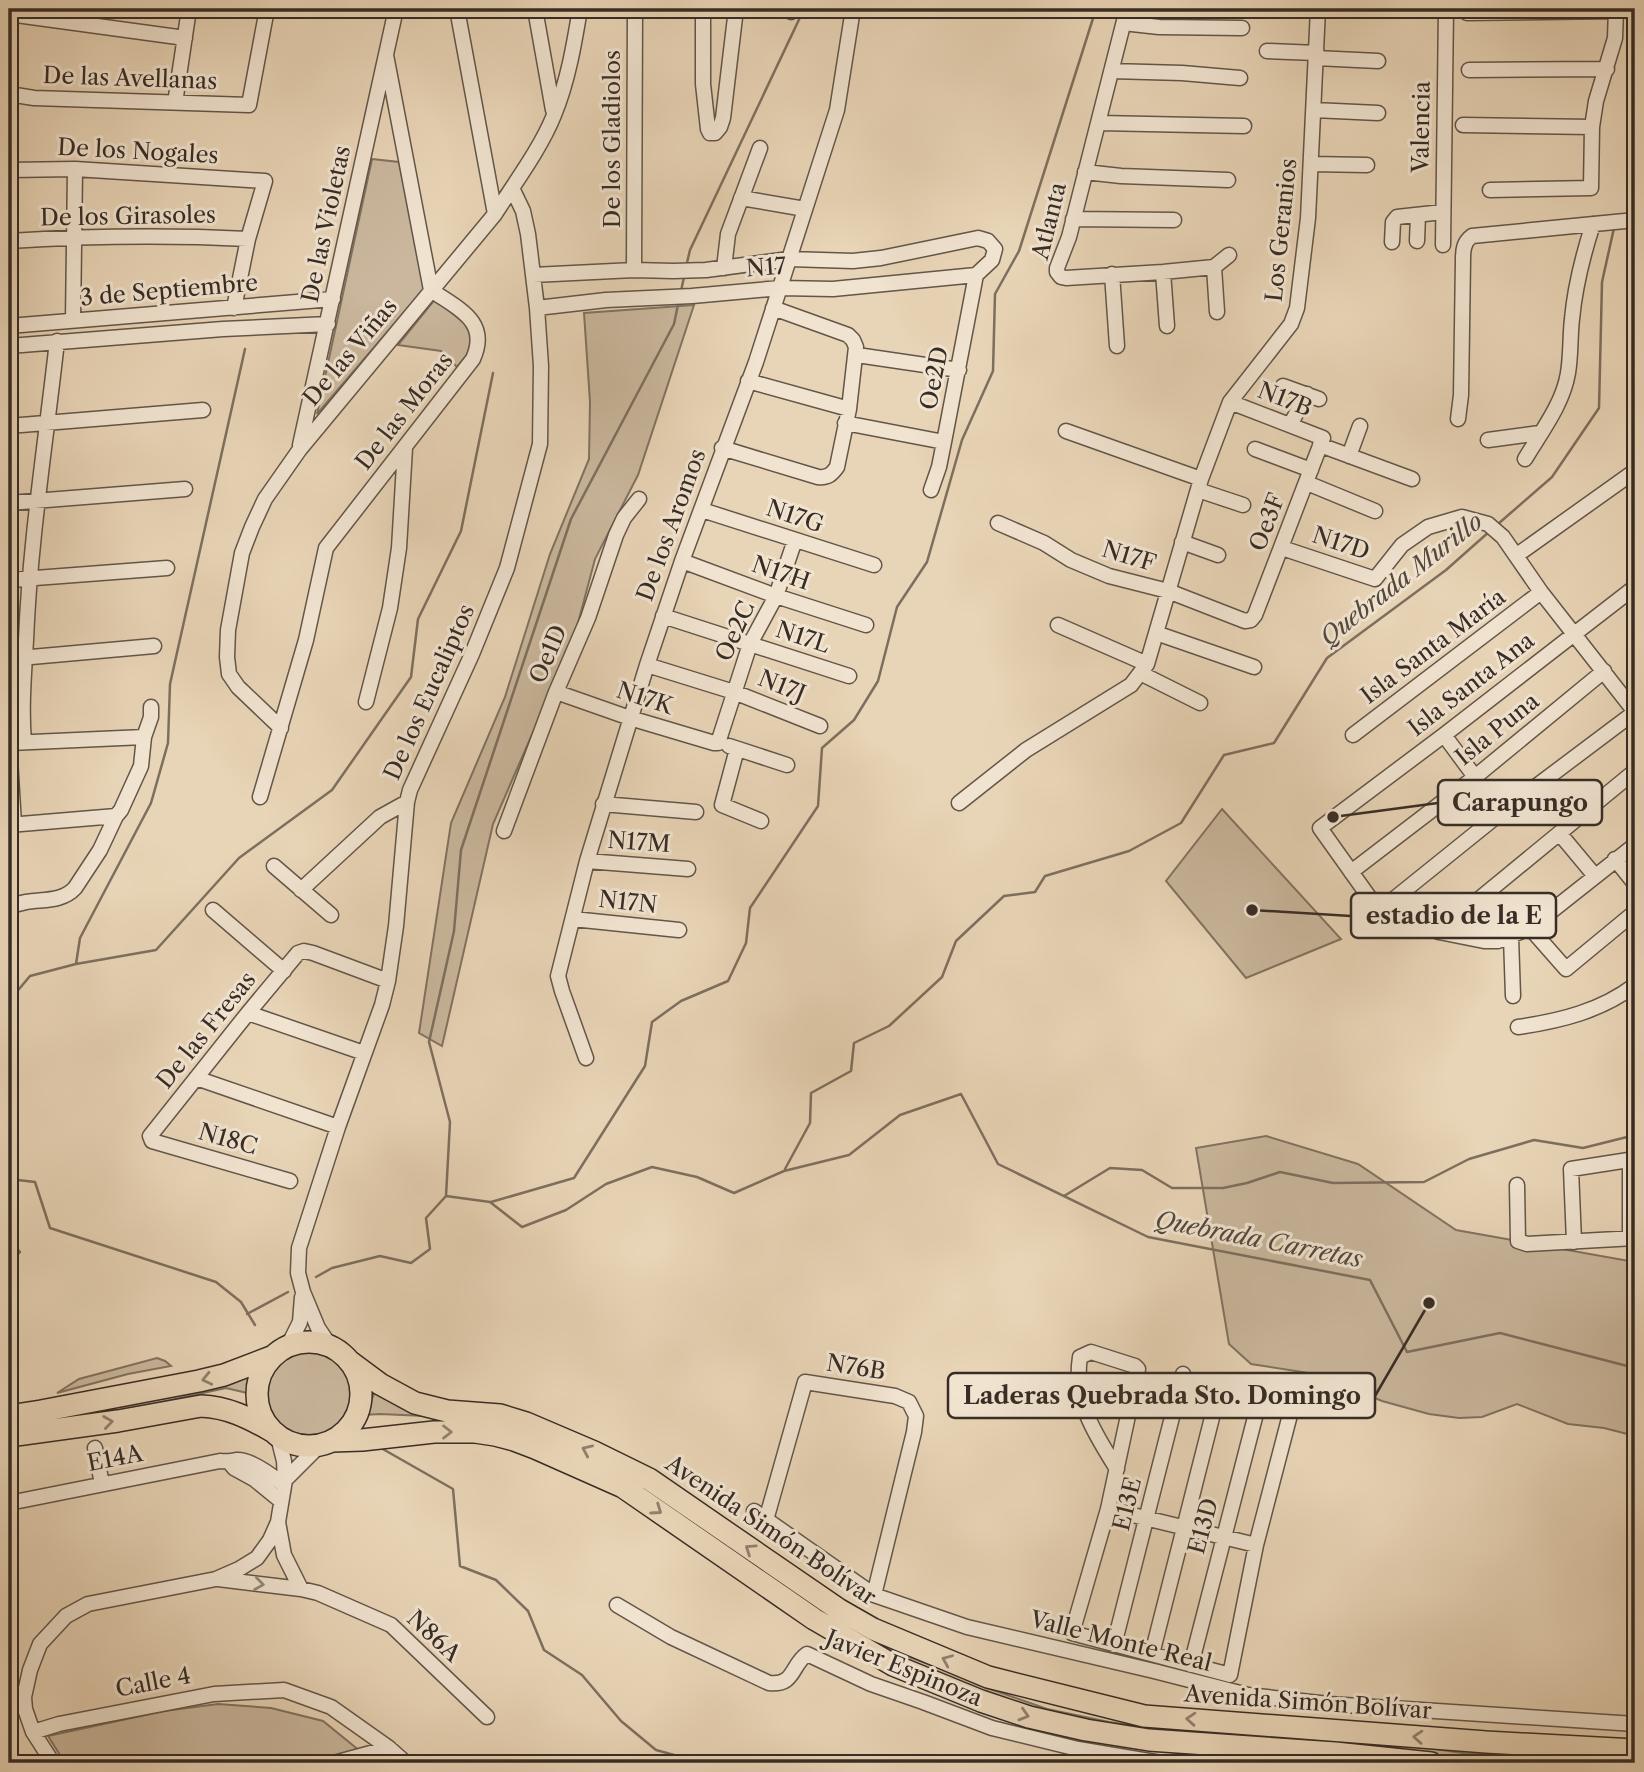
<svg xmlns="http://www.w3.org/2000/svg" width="1644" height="1772" viewBox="0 0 1644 1772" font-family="'Libre Caslon Text',serif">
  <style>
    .green { fill: #cab79d; stroke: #807261; stroke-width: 2 }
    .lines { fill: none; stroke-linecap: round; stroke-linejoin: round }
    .stream { stroke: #7d6f5f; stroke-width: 2.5 }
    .minor-casing { stroke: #635649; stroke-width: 17 }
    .highway-casing { stroke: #372c25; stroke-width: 24 }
    .minor { stroke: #f0e3d0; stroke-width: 14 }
    .highway { stroke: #e8d4b6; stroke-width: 21 }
    .oneway { stroke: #90806e }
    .oneway2 { stroke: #94887a }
    .labels { text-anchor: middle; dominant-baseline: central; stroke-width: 6; stroke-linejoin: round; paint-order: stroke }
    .street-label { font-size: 23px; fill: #372c25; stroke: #f0e3d0 }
    .water-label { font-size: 24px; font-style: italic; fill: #54483d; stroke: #f0e3d0 }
    .leader { fill: none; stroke: #372c25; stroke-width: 2.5 }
    .callout-dot { fill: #372c25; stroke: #f0e3d0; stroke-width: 2.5 }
    .callout { fill: #f0e3d0; stroke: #372c25; stroke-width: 2.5 }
    .callout-label { font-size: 24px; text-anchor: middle; font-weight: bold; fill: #372c25 }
  </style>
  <rect width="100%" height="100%" fill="#e8d4b6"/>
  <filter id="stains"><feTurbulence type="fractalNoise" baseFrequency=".00286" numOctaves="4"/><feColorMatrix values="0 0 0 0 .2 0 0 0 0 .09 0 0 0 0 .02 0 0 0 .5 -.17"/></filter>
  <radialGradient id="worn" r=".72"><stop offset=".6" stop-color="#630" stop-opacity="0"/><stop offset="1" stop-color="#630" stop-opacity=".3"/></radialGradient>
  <path class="green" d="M372 159 399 162 425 288 317 414Z
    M436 298 468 320 474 333 467 355 457 367 441 351 398 345Z
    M694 305 638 475 595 559 574 638 493 824 442 1046 419 1033 451 823 505 697 550 554 589 459 590 402 584 313Z
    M1222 809 1341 939 1246 978 1166 881Z
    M1266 1136 1358 1164 1456 1230 1635 1262V1436L1604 1428 1568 1424 1517 1404 1482 1417 1459 1418 1429 1414 1382 1401 1321 1375 1251 1364 1229 1344 1196 1148Z
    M262 1392a47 47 0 1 1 94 0a47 47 0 1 1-94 0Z
    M157 1358 165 1361 171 1366 128 1374 57 1393 79 1379Z
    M249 1366 247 1393 226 1388 38 1429 9 1428Z
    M376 1390 403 1395 616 1468 737 1551 788 1588 859 1631 899 1653 955 1674 979 1685 1047 1709 1109 1722 1159 1729 1369 1740 1463 1753 1496 1755 1635 1759V1763H1531L1477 1761 1346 1745 1158 1734 1047 1715 933 1676 815 1614 684 1519 672 1508 641 1487 477 1426 425 1416 380 1414 364 1415Z
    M218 1704 271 1708 323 1721 360 1751 323 1763H65L48 1736 164 1711Z"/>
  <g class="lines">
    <path class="stream" d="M686 267 690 250 804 9
      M681 291 684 277
      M1498 524 1552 477 1599 408 1602 282 1614 228
      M76 964 80 938 151 803 168 743 170 684 245 349
      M9 1001 30 976 76 964 156 950 239 858 332 790 411 677 418 619 461 531 493 373
      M785 1169 810 1123 811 1093 851 1071 854 1043 889 1026 942 977 956 941 1004 896 1035 892 1045 876 1129 851 1181 823 1224 755 1274 743 1327 658 1446 570 1490 531
      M9 1179 35 1182 50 1228 216 1282 241 1302 255 1325
      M446 1196 450 1122 429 1042 454 931 461 850 571 519 674 324 679 300
      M1064 1196 1110 1168 1142 1170 1172 1188H1223L1247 1183 1280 1172 1333 1183 1424 1182 1469 1159 1534 1140 1583 1148 1635 1135
      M491 1202 574 1178 645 1066 652 1022 681 1001 728 981 746 943 750 908 818 806 822 748 854 720 878 681 897 607 927 562 962 440 993 371 995 294 1019 251 1096 9
      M9 1239 20 1252 9 1264
      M316 1277 332 1268 380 1256 411 1263 430 1249 426 1218 446 1196 490 1202 522 1227 566 1210 606 1184 652 1167 697 1177 734 1193 784 1171 849 1155 900 1115 961 1094 998 1164 1148 1237 1370 1280 1407 1352 1500 1333 1635 1368
      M247 1314 288 1292
      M381 1448 453 1489 460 1566 496 1580 528 1611 544 1650 582 1675 621 1721 656 1750 703 1763"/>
    <defs>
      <path id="minor" d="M457 9 495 214
        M535 9 553 110
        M703 9V84L708 129 710 133H715L720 127 723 118 736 9
        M1127 9 1069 237 1057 268V272L1061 277 1066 278 1163 272 1214 267 1229 255
        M1318 9H1373
        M791 12 792 9
        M1467 13 1616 11
        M9 14 185 38
        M1125 22 1132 24 1159 27 1242 28
        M1267 51 1317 53
        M1316 58 1378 61
        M1469 70 1607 69
        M1111 71 1182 73 1240 78
        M9 94 34 98 249 105 267 9
        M175 103 189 9
        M1314 110 1378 113
        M1099 123 1244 126
        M1463 125 1592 127
        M1311 164 1367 165
        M9 170 75 169 265 181 248 239 234 308
        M1085 172 1121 176 1228 180
        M1490 190 1591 188 1592 127 1596 101 1615 38 1616 9
        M741 198 805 209
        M1073 219 1174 220
        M9 241C89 236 168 235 248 239
        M1417 241 1418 215
        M1392 242 1393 222 1397 217 1443 212
        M1443 245 1446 9
        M1214 267 1217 312
        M724 268 728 234 760 148
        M634 270 635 9
        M1163 272 1167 326
        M1112 274 1117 346
        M533 275 634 270 673 271 706 270 789 259 853 261 881 258 978 238 988 241 995 249 992 260 976 275 833 289 780 288 692 296 606 300 537 308
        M73 321 75 169
        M9 326 333 299
        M9 346 223 329 328 324
        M857 355 959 370
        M748 381 849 409
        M1283 386 1319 399
        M1458 419 1461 395 1463 259C1463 249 1464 242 1472 236L1635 220
        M845 423 944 442
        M1290 425 1307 394
        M9 426 203 410
        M1066 431 1201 479
        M1488 440 1540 433
        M300 445 396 9
        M1320 445 1412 479
        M722 448 818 477C828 478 832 474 837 467L849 409 856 347 853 340 848 335 773 308
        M1255 449 1311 470
        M1349 456 1360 426
        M1525 459C1541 432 1563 404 1568 373 1571 355 1570 336 1572 319 1575 286 1583 255 1593 224
        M1307 483 1375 511
        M931 490 939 467 944 442 976 275
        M1198 490 1243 505
        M9 503 185 489
        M702 510 874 565
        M998 523 1044 543 1071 560 1109 576 1168 591 1245 621 1251 620 1255 615 1323 438 1230 402
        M1182 542 1218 555
        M1282 548 1375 579 1402 545 1428 527 1462 517 1488 524 1503 537 1541 592 1635 712
        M1517 555 1635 471
        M682 561 776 596 866 625
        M9 580 167 568
        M1635 587 1444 735 1320 828 1379 911 1439 932 1484 941H1498L1530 928 1635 845
        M663 616 849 676
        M1058 625 1147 664
        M1156 633 1254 667
        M9 659 154 646
        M647 665 734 692 820 726
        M1141 672 1146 676 1200 703
        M556 692 630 718 714 743H718L750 644 776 596 795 540
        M366 702 390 608 399 548 405 448
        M281 728 238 687 229 674 227 657 228 630 242 553 252 527 265 499 300 449 495 214C514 184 541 148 554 115 568 81 574 45 580 9
        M1353 735 1541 592
        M1444 735 1475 777
        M24 742C21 708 24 675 26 640 30 540 46 441 57 341
        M9 743 14 824
        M10 743 144 737
        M729 746 787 765
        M737 749 722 805 761 821
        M260 797 306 640 326 548 473 359C490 321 458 309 431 290L386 55
        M959 803 1026 750 1131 685 1147 664 1201 479 1230 402 1291 324 1297 308 1308 218 1318 9
        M603 804 696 812
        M9 825 116 816
        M504 831 556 692 588 618 616 535 624 518 639 499
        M1560 834 1595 876
        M1615 859 1635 884
        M587 861 688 869
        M274 866 331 915
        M1351 872 1475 777 1604 671
        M301 890 380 817 407 802
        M9 907C14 905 20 903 26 902 43 899 62 902 75 888L100 850 116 816 121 810 141 766 144 737 151 717V707
        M213 910 284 971
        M1379 911 1502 812 1635 712
        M573 919 679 930
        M1530 928 1566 969 1635 912
        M1439 932 1635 771
        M1511 937 1513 996
        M248 1013 364 1053
        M1518 1027C1560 1021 1601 1011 1635 985
        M586 1058 562 991 558 976 587 861 647 665 682 561 756 362 837 110 853 9
        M196 1078 338 1127
        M1630 1160V1238
        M290 1181 152 1141 150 1136 248 1013 298 953 304 951 313 953 388 981
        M1517 1185 1518 1241 1527 1244 1635 1238
        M1574 1242 1571 1169 1635 1159
        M288 1346 300 1322 302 1297
        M330 1346 318 1328 303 1292 298 1273 299 1248 338 1127 382 1005 388 981 396 926 407 802 410 790 472 654 507 568 540 444 541 366 537 308 528 234 523 211 512 188
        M95 1448 102 1484
        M230 1463 234 1468 254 1479 281 1501
        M1117 1469C1095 1434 1073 1401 1080 1357L1091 1352 1135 1366 1138 1369 1108 1509 1072 1633 1230 1675 1256 1545 1297 1388
        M285 1480 320 1445
        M9 1503 220 1461C227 1462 230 1461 237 1460 251 1459 274 1477 284 1485
        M1108 1509 1256 1545
        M754 1511 874 1595 967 1627 1154 1671 1248 1695 1329 1704 1635 1724
        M766 1520 805 1382 895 1396 909 1402 916 1416 914 1432 874 1595
        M278 1522 284 1555 301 1589
        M218 1579 301 1589 318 1593 391 1625 487 1717
        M617 1605 671 1637 769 1683C795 1686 791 1665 807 1654L871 1684 923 1702 992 1728 1078 1749 1161 1763
        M1114 1645 1183 1374
        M1152 1654 1219 1390
        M1191 1665 1260 1398
        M33 1732 59 1724 214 1694 284 1690 331 1707 389 1748 406 1763
        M53 1763 33 1732 25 1709 24 1697 30 1670 40 1644 66 1616 88 1604 216 1579 239 1569 257 1558 270 1540 278 1522 285 1480 284 1461 278 1437
        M334 1763 389 1748
        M1163 1763H1198"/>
      <path id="highway" d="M257 1394a52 52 0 1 1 104 0a52 52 0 1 1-104 0Z
        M349 1361 380 1384 415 1403 447 1411 500 1415 526 1423 594 1452 649 1479 838 1609 873 1629 988 1677 1144 1716 1486 1742 1635 1750
        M9 1416 41 1411 199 1381 224 1375 271 1357
        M9 1436 118 1421 201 1406C228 1407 249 1418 272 1431
        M332 1441 362 1440 434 1432H475L495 1435 514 1440 535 1448 623 1487 814 1619 893 1665 981 1701 1029 1717 1086 1730 1149 1740 1335 1753 1431 1763"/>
    </defs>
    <use href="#minor" class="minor-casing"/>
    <use href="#highway" class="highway-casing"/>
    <use href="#minor" class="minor"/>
    <use href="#highway" class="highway"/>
  </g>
  <defs><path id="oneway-chevron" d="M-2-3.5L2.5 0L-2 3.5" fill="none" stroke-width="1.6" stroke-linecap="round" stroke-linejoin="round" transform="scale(1.75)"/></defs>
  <g class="oneway">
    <use href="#oneway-chevron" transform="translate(207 1379) rotate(167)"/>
    <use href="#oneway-chevron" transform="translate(108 1422) rotate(-8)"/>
    <use href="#oneway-chevron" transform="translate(447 1432)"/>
    <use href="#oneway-chevron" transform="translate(587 1450) rotate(-156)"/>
    <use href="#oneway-chevron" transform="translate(657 1510) rotate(35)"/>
    <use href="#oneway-chevron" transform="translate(750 1549) rotate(-146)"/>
    <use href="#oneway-chevron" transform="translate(947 1660) rotate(-157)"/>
    <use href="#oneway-chevron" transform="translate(1024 1715) rotate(17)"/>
    <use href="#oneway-chevron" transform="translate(1191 1719) rotate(-176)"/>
    <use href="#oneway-chevron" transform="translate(1418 1737) rotate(-176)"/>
  </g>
  <use class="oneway2" href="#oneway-chevron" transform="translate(259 1584) rotate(8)"/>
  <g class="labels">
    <g class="street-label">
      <text transform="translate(130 78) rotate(2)">De las Avellanas</text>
      <text transform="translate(1421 127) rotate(-89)">Valencia</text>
      <text transform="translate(612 139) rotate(-90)">De los Gladiolos</text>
      <text transform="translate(138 151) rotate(3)">De los Nogales</text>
      <text transform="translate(128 216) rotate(-1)">De los Girasoles</text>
      <text transform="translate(1049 221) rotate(-76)">Atlanta</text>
      <text transform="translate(326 224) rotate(-78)">De las Violetas</text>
      <text transform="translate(1281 230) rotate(-84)">Los Geranios</text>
      <text transform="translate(766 267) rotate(-4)">N17</text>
      <text transform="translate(169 290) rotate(-5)">3 de Septiembre</text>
      <text transform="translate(350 352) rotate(-50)">De las Viñas</text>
      <text transform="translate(934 378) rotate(-79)">Oe2D</text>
      <text transform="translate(1285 399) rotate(21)">N17B</text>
      <text transform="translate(404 411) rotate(-52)">De las Moras</text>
      <text transform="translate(795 516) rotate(18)">N17G</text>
      <text transform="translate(1267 522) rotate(-69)">Oe3F</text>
      <text transform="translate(671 525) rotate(-70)">De los Aromos</text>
      <text transform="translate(1341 543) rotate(18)">N17D</text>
      <text transform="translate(1129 556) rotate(17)">N17F</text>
      <text transform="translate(781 573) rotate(19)">N17H</text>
      <text transform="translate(735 631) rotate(-66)">Oe2C</text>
      <text transform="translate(803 637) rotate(18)">N17L</text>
      <text transform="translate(1433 646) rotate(-37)">Isla Santa María</text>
      <text transform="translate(548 654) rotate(-67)">Oe1D</text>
      <text transform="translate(1471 684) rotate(-38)">Isla Santa Ana</text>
      <text transform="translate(782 686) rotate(22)">N17J</text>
      <text transform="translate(429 692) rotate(-66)">De los Eucaliptos</text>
      <text transform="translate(645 698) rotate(18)">N17K</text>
      <text transform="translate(1497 729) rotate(-39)">Isla Puna</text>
      <text transform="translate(639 842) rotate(4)">N17M</text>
      <text transform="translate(628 902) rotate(6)">N17N</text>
      <text transform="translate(206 1030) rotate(-51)">De las Fresas</text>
      <text transform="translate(228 1139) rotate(16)">N18C</text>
      <text transform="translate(856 1367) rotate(9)">N76B</text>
      <text transform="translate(115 1458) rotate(-11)">E14A</text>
      <text transform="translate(1127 1504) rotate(-76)">E13E</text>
      <text transform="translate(1203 1526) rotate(-75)">E13D</text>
      <text transform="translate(771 1530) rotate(34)">Avenida Simón Bolívar</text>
      <text transform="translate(434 1636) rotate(43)">N86A</text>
      <text transform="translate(1121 1641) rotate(14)">Valle Monte Real</text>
      <text transform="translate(904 1668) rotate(22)">Javier Espinoza</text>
      <text transform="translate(153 1682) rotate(-11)">Calle 4</text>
      <text transform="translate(1308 1702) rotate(4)">Avenida Simón Bolívar</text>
    </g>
    <g class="water-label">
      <text transform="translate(1401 579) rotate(-38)">Quebrada Murillo</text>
      <text transform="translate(1259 1239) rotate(11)">Quebrada Carretas</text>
    </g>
  </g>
  <path class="leader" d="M1333 817L1438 803M1252 910L1351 916M1429 1303L1375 1396"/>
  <g class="callout-dot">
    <circle cx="1333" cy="817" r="7"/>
    <circle cx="1252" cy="910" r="7"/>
    <circle cx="1429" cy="1303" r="7"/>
  </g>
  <g class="callout">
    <rect x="1438" y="780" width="164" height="45" rx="7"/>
    <rect x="1351" y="893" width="205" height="45" rx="7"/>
    <rect x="948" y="1373" width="427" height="45" rx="7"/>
  </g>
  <g class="callout-label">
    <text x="1520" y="811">Carapungo</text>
    <text x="1454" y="924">estadio de la E</text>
    <text x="1162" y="1404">Laderas Quebrada Sto. Domingo</text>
  </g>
  <rect width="1644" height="1772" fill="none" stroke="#e8d4b6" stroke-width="35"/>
  <rect x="10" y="10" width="1623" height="1751" fill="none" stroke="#372c25" stroke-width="3.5"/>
  <rect x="18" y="18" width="1609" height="1737" fill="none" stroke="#372c25" stroke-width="2"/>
  <rect width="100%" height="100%" filter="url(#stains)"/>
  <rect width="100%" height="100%" fill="url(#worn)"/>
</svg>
